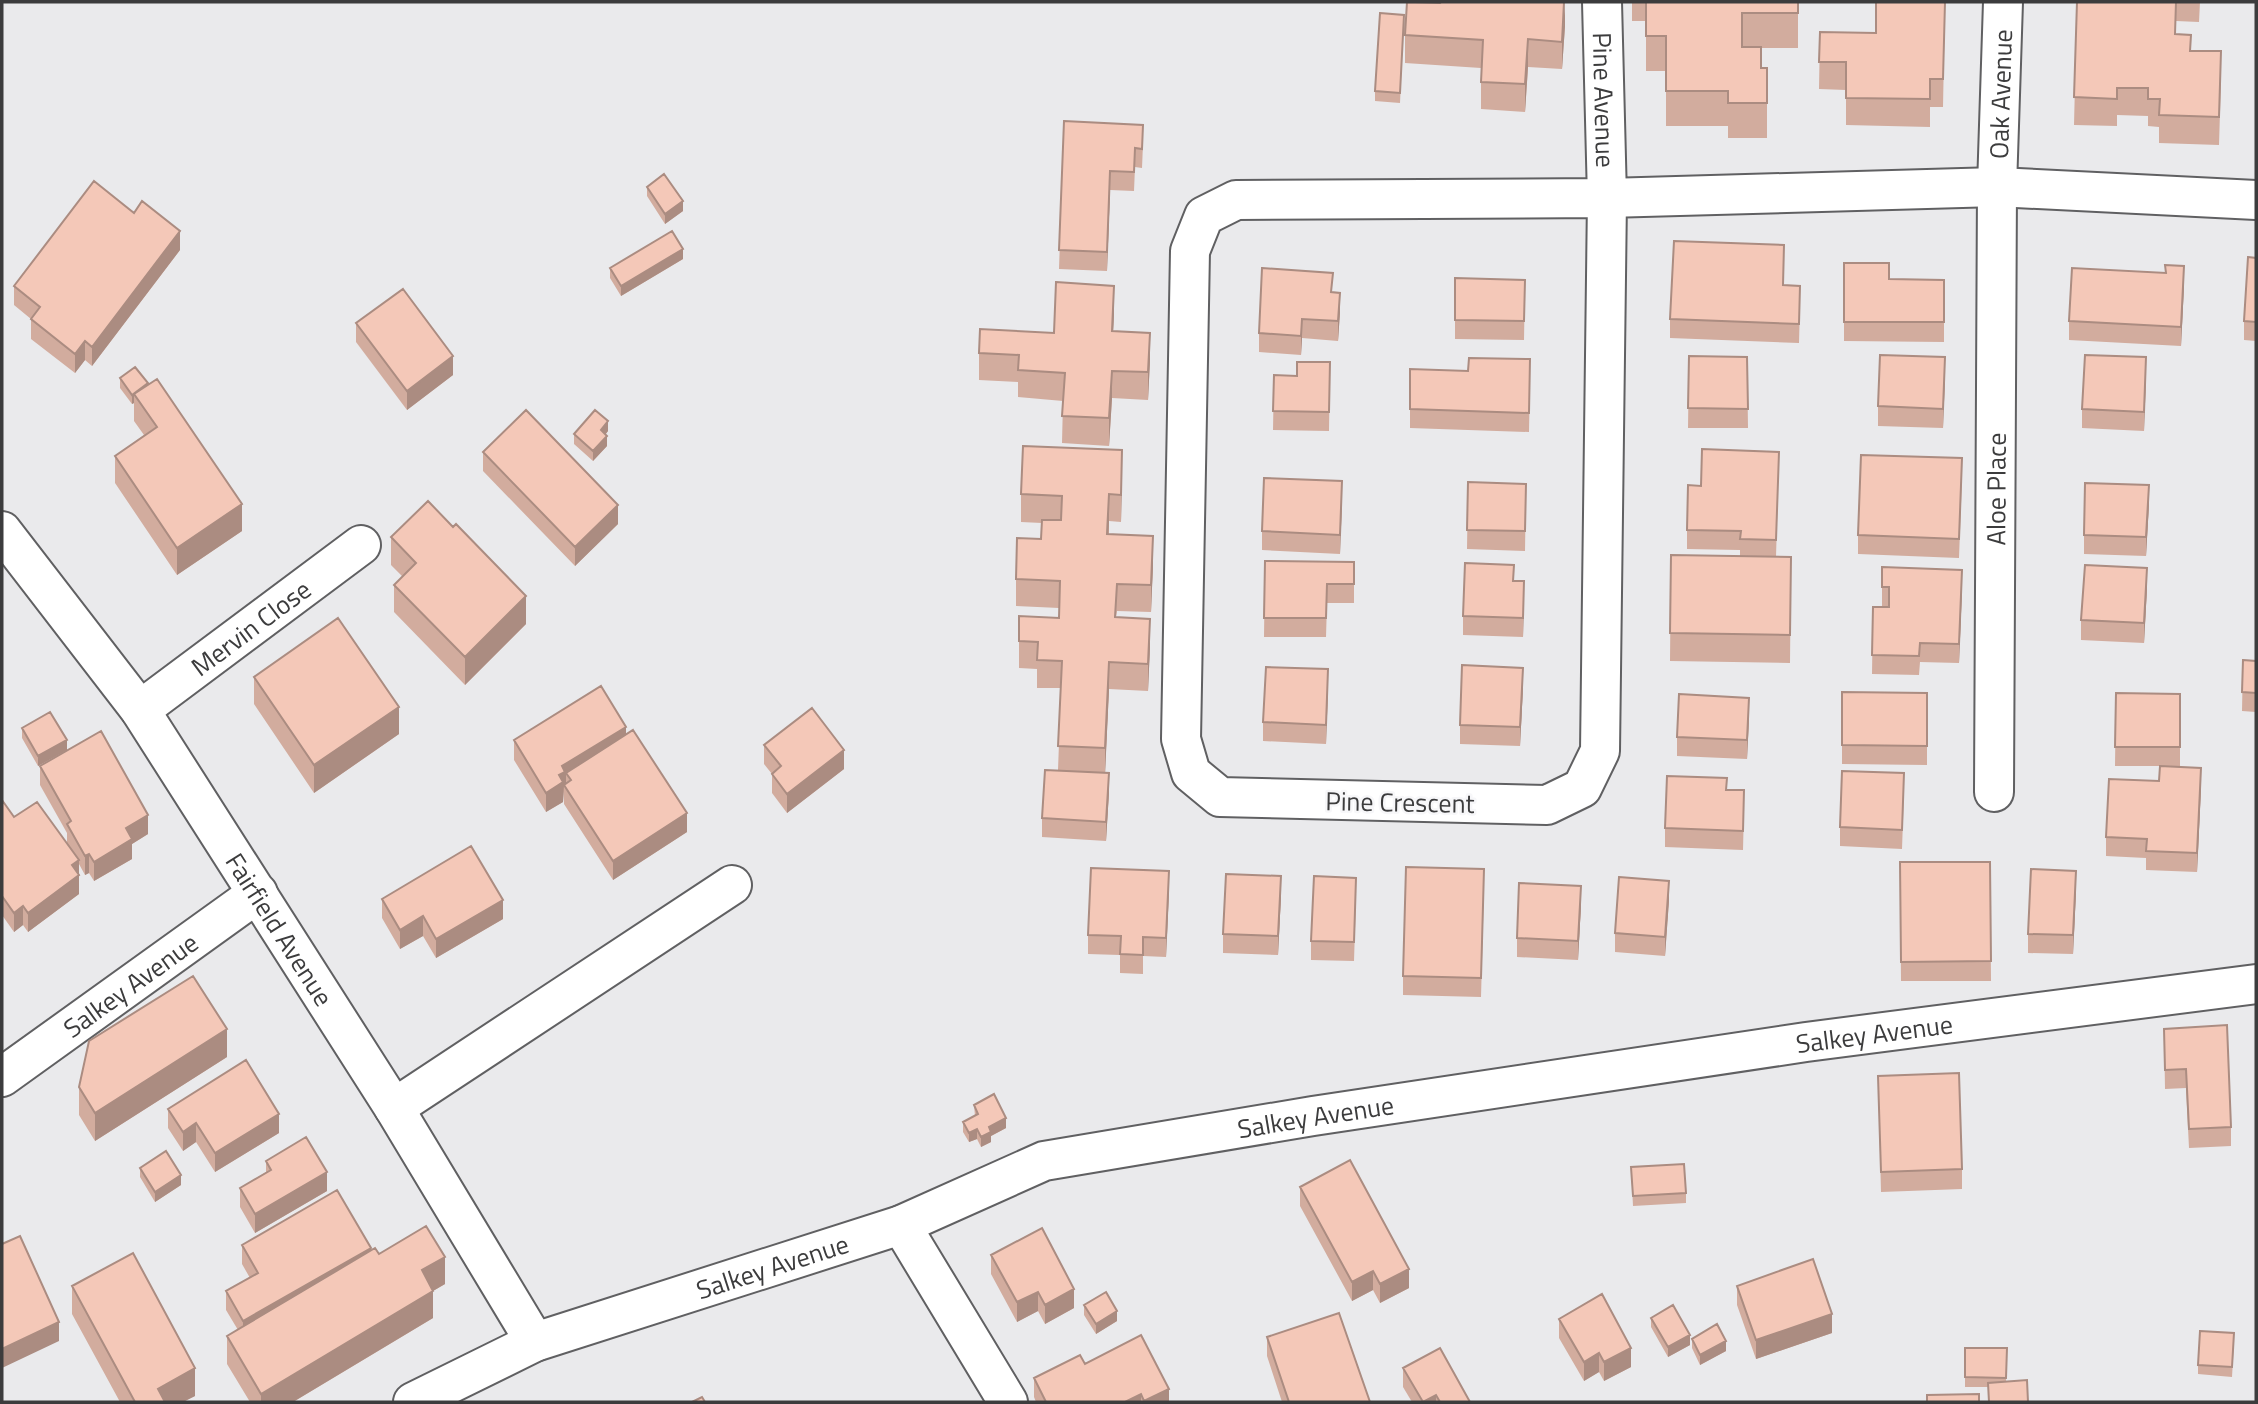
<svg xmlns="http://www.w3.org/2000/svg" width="2258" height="1404" viewBox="0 0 2258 1404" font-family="'Titillium Web',sans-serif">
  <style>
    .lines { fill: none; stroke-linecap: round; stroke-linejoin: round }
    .minor-casing { stroke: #606062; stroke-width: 42 }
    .minor { stroke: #fff; stroke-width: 38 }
    .wall { fill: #d2ac9e }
    .shaded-wall { fill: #ab8c81 }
    .building { fill: #f4c8b8; stroke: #ab8c81; stroke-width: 2 }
    .labels { text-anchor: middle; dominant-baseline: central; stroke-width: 5; stroke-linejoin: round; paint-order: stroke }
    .street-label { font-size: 26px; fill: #3c3c3d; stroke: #f7f7f9 }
  </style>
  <rect width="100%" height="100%" fill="#eaeaec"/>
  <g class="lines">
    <defs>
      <g id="minor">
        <path id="s1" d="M1602 2 1607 198 1600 751 1582 788 1547 805 1220 797 1191 773 1181 739 1190 251 1204 216 1236 200 1607 198 1997 187 2256 200"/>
        <path id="s2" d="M2 531 140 710 394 1108 535 1342"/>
        <path id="s3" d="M140 710 361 545"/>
        <path id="s4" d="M1994 792 1997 187 2003 2"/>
        <path id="s5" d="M2 1077 258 893"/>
        <path d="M394 1108 732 885"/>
        <path d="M901 1225 1008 1402"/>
        <path id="s6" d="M413 1402 535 1342 901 1225 1044 1161 1313 1116 1806 1042 2256 984"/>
      </g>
    </defs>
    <use href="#minor" class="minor-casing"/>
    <use href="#minor" class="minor"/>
  </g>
  <path class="wall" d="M1632 2H1798V48H1761V68H1767V138H1728V126H1666V71H1646V21H1632Z
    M1876 2H1945L1943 107H1930V127L1846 125V90L1819 89 1820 32 1876 33Z
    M2077 2H2200L2199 22 2176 21V34L2191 51 2221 79 2219 145 2159 143V127L2148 126V116L2117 115V126L2074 125Z
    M1404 15 1400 103 1375 101V91Z
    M1565 26 1562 69 1528 67 1525 112 1481 109V68L1405 63V35Z
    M1064 121 1143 144 1142 168 1135 167 1134 191 1110 190 1107 271 1059 269Z
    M647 187 683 211 665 224 647 196Z
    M180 250 92 366 85 360 75 373 31 339V319L14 305V286Z
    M2256 258V341L2244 340V321Z
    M683 259 621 296 610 278V268Z
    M1844 263 1889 279 1944 280V342L1844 341Z
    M2166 273 2184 285 2181 346 2069 340V321Z
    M1525 280 1524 340 1455 339V320Z
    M1783 285 1800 305 1799 343 1670 338V319Z
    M1333 292 1340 312 1338 341 1302 338 1301 355 1259 352V333Z
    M1114 313 1113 331 1150 360 1148 400 1112 398 1109 446 1062 443 1063 401 1018 397V382L979 380V353L1054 333Z
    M356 323 453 375 407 410 356 342Z
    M1689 356 1747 357 1748 428H1688Z
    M1330 362 1329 431 1273 430 1274 375 1297 376Z
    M1410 369 1530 378 1529 432 1410 428Z
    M1945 376 1943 428 1878 426V406Z
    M2146 376 2144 431 2082 428V409Z
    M120 378 148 385 242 531 177 575 115 483V456L144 435 134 421V403L132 404 120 388Z
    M2256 385V427L2255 426Z
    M608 431 605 435 607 446 593 461 574 444V434Z
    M483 452 618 524 575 566 483 471Z
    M1779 452 1776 557H1791L1790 663 1670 661 1671 555 1740 556V550L1687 549V530L1701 486Z
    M1122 477 1121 522 1109 521V535L1153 564 1151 612 1117 611 1116 617 1150 646 1148 691 1109 689 1105 773 1109 792 1106 841 1042 837V818L1058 770 1061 688H1037V669L1019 668V616L1059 618V608L1016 606V579L1041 539 1042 523 1021 522V494Z
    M1962 477 1959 558 1858 554V535Z
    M1468 482 1526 484 1525 551 1467 549Z
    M1342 500 1340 554 1262 550V531Z
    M2149 504 2146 556 2084 554V535Z
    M391 537 526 624 465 685 394 612V585L403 577 391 565Z
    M1265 561 1354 562V603H1327L1326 637H1264Z
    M1882 567 1962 589 1959 663 1920 662 1919 675 1872 674 1873 607 1889 606H1882Z
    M1514 581 1524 600 1523 637 1463 635V616Z
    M2147 588 2144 643 2081 640V620Z
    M2243 660 2256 661V712L2242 711Z
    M254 677 399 734 314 793 254 704Z
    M1523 687 1520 746 1460 744V725Z
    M1328 688 1326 744 1263 741V722Z
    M1842 692 1927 693V765L1842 764Z
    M2116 693 2180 694V766H2161L2201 787 2197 872 2146 870V858L2106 856V837L2159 781 2160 766H2115Z
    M1749 717 1747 759 1677 756V737Z
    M22 728 67 750 38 766 22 738Z
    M626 735 687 832 613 880 564 804V791L563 802 546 812 514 760V740Z
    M764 745 844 769 787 813 772 793V774L764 764Z
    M40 766 148 834 132 844V859L94 881 89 873 85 875 79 864V894L28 932 23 925 14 932 2 915V800L14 817 67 843V833L40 785Z
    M1904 792 1902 849 1840 846V827Z
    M1744 809 1743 850 1665 847V828Z
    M1900 862H1990L1991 981H1901Z
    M1484 888 1481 997 1403 995V976Z
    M1169 890 1166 957 1143 956V974L1120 973V955L1088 954V935Z
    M2076 890 2073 954 2028 953V934Z
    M1281 895 1278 955 1223 953V934Z
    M1356 897 1354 961 1311 960V941Z
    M382 899 503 919 436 958 423 936 400 949 382 918Z
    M1669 900 1665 956 1615 952V933Z
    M1581 905 1578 960 1517 957V938Z
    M2164 1029 2231 1127V1146L2189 1148 2186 1088 2165 1089Z
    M227 1057 95 1141 79 1115V1087Z
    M1878 1076 1962 1169V1189L1881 1192Z
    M974 1105 1006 1128 991 1136V1142L981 1147 977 1139 969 1142 963 1132V1122L975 1116Z
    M168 1109 279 1133 215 1172 196 1142 183 1151 168 1128Z
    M266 1161 327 1191 255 1233 240 1207V1188L266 1172Z
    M1631 1167 1686 1193V1203L1633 1206Z
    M140 1168 181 1185 155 1202 140 1177Z
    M1300 1187 1409 1288 1380 1303 1373 1290 1352 1301 1300 1206Z
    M242 1245 371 1250 445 1284 433 1291V1318L293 1402H250L227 1364V1336L238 1330 226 1310V1291L250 1278 242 1264Z
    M991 1255 1074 1308 1045 1324 1038 1311 1017 1322 991 1274Z
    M72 1286 195 1396 183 1402H120L72 1314Z
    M1737 1286 1832 1333 1756 1359 1737 1305Z
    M1084 1305 1117 1321 1096 1334 1084 1315Z
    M1651 1318 1690 1345 1668 1357 1651 1327Z
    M1559 1319 1631 1367 1604 1381 1599 1372 1584 1381 1559 1338Z
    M1267 1337 1370 1402H1282L1267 1356Z
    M1692 1339 1726 1351 1700 1365 1692 1348Z
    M2234 1343 2232 1377 2198 1374V1365Z
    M1965 1348H2007L2006 1381 1988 1387H1965Z
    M1085 1364 1169 1402H1036L1034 1397V1378Z
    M1403 1368 1470 1402H1412L1403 1387Z"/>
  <path class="shaded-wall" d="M1565 2V26L1562 69V42Z
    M1528 39V67L1525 112V84Z
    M1110 171V190L1107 271V252Z
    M683 201V211L665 224V214Z
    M180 231V250L92 366V347Z
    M683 249V259L621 296V286Z
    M2184 266V285L2181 346V327Z
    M1114 286V313L1112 358V331Z
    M1340 293V312L1338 341V321Z
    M1302 319V338L1301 355V336Z
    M1150 333V360L1148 400V372Z
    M85 341V360L75 373V354Z
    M453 356V375L407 410V391Z
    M1945 357V376L1943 428V409Z
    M2146 357V376L2144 431V412Z
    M1112 371V398L1109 446V418Z
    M148 383V392L134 394V403L132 404V395Z
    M608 421V431L601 440V430Z
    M607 436V446L593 461V451Z
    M1122 450V477L1121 522V495Z
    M1342 481V500L1340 554V535Z
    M2149 485V504L2146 556V537Z
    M1109 494V521L1107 562V534Z
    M242 504V531L177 575V548Z
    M618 505V524L575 566V547Z
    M1153 536V564L1151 612V585Z
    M2147 568V588L2144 643V623Z
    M1962 570V589L1959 663V644Z
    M1524 581V600L1523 637V618Z
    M526 596V624L465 685V657Z
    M1150 619V646L1148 691V664Z
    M1109 662V689L1105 775V748Z
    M1523 668V687L1520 746V727Z
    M1328 669V688L1326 744V725Z
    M1749 698V717L1747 759V740Z
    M399 707V734L314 793V765Z
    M626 727V746L566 773V783L564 785 563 802 546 812V793L559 775 562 766Z
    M67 740V750L38 766V756Z
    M844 750V769L787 813V794Z
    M2201 768V787L2197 872V853Z
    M1109 773V792L1106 841V822Z
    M687 813V832L613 880V861Z
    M148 815V834L132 844V859L94 881V862L126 828Z
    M89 854V873L85 875V856Z
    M79 860V894L28 932V913L72 865Z
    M1169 871V890L1166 957V938Z
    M2076 871V890L2073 954V935Z
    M1281 876V895L1278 955V936Z
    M1669 881V900L1665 956V937Z
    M1581 886V905L1578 960V941Z
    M503 900V919L436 958V939Z
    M23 906V925L14 932V913Z
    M423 916V936L400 949V930Z
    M227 1029V1057L95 1141V1113Z
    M279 1114V1133L215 1172V1153Z
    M1006 1118V1128L991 1136V1142L981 1147V1137L989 1127Z
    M196 1123V1142L183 1151V1132Z
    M977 1129V1139L969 1142V1133Z
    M327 1172V1191L255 1233V1214Z
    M181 1175V1185L155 1202V1192Z
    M371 1248V1267L243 1340V1321Z
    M445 1257V1284L433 1291V1318L293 1402H261V1394L422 1270Z
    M1409 1269V1288L1380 1303V1284Z
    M1373 1271V1290L1352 1301V1282Z
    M1074 1289V1308L1045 1324V1305Z
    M1038 1292V1311L1017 1322V1302Z
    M1117 1311V1321L1096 1334V1324Z
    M1832 1314V1333L1756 1359V1340Z
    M59 1322V1341L2 1368V1349Z
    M1690 1335V1345L1668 1357V1347Z
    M1726 1341V1351L1700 1365V1355Z
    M1631 1348V1367L1604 1381V1362Z
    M1599 1353V1372L1584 1381V1362Z
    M195 1368V1396L183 1402H158V1389Z
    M1169 1389V1402H1144V1401Z
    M1141 1394V1402H1125Z
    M1436 1395V1402H1424Z"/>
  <path class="building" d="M1407 2 1440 3 1441 2H1564L1562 42 1528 39 1525 84 1481 82 1483 40 1405 35Z
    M1646 2H1798V13H1742V47H1761V68H1767V103H1728V91H1666V36H1646Z
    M1876 2H1945L1943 79H1930V99L1846 98V62H1819L1820 32 1876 33Z
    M2077 2H2176L2175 34 2191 35 2190 51H2221L2219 117 2159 115 2160 99H2148V88H2117V99L2074 97Z
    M1380 13 1404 15 1400 93 1375 91Z
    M1064 121 1143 125 1142 149 1135 148 1134 172 1110 171 1107 252 1059 250Z
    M664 174 683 201 665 214 647 187Z
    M94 181 134 213 142 201 180 231 92 347 85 341 75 354 31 319 40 307 14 286Z
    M672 231 683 249 621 286 610 268Z
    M1674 241 1784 245 1783 285 1800 286 1799 324 1670 319Z
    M2248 257 2256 258V322L2244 321Z
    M1844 263H1889V279L1944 280V322H1844Z
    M2165 265 2184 266 2181 327 2069 321 2072 268 2166 273Z
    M1262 268 1333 273 1331 292 1340 293 1338 321 1302 319 1301 336 1259 333Z
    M1455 278 1525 280 1524 321 1455 320Z
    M1056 282 1114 286 1112 331 1150 333 1148 372 1112 371 1109 418 1062 416 1065 373 1018 370 1019 355 979 353 980 329 1054 333Z
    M403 289 453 356 407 391 356 323Z
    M1880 355 1945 357 1943 409 1878 406Z
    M2085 355 2146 357 2144 412 2082 409Z
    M1689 356 1747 357 1748 409 1688 408Z
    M1469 358 1530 359 1529 413 1410 409V369L1468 371Z
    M1297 362H1330L1329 412 1273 411 1274 375 1297 376Z
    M135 367 148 383 132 395 120 378Z
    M157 379 242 504 177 548 115 456 157 427 134 394Z
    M526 410 618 505 575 547 483 452Z
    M595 410 608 421 601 430 607 436 593 451 574 434Z
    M1023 446 1122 450 1121 495 1109 494 1107 534 1153 536 1151 585 1117 584 1115 617 1150 619 1148 664 1109 662 1105 748 1058 746 1062 661 1037 660 1038 642 1019 641V616L1059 618 1060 581 1016 579 1017 538 1041 539 1042 520H1061L1062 496 1021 494Z
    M1702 449 1779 452 1776 540 1740 539 1741 531 1687 530 1688 485 1701 486Z
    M1861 455 1962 458 1959 539 1858 535Z
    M1264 478 1342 481 1340 535 1262 531Z
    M1468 482 1526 484 1525 531 1467 530Z
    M2085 483 2149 485 2146 537 2084 535Z
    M428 501 453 527 456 524 526 596 465 657 394 585 416 563 391 537Z
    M1671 555 1791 557 1790 635 1670 633Z
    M1265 561 1354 562V584H1327L1326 618H1264Z
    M1465 563 1514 565 1513 581H1524L1523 618 1463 616Z
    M2085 565 2147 568 2144 623 2081 620Z
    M1882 567 1962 570 1959 644 1920 643 1919 656 1872 655 1873 607H1889V587H1882Z
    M338 618 399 707 314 765 254 677Z
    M2243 660 2256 661V693L2242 692Z
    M1462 665 1523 668 1520 727 1460 725Z
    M1266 667 1328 669 1326 725 1263 722Z
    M601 686 626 727 562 766 565 772 559 775 563 782 546 793 514 740Z
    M1842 692 1927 693V746L1842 745Z
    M2116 693 2180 694V747H2115Z
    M1679 694 1749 698 1747 740 1677 737Z
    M812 708 844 750 787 794 772 774 781 766 764 745Z
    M50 712 67 740 38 756 22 728Z
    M633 730 687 813 613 861 564 785 571 780 566 773Z
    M101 731 148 815 126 828 132 839 94 862 89 854 85 856 67 824 71 821 40 766Z
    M2160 766 2201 768 2197 853 2146 851 2147 839 2106 837 2109 779 2159 781Z
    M1045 770 1109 773 1106 822 1042 818Z
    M1842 771 1904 773 1902 830 1840 827Z
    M1667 776 1727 778 1726 790H1744L1743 831 1665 828Z
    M2 800 14 817 37 802 79 860 72 865 79 875 28 913 23 906 14 913 2 896Z
    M471 846 503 900 436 939 423 916 400 930 382 899Z
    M1900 862H1990L1991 961 1901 962Z
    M1406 867 1484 869 1481 978 1403 976Z
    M1091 868 1169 871 1166 938 1143 937V955L1120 954 1121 936 1088 935Z
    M2031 869 2076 871 2073 935 2028 934Z
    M1226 874 1281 876 1278 936 1223 934Z
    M1314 876 1356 878 1354 942 1311 941Z
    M1619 877 1669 881 1665 937 1615 933Z
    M1519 883 1581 886 1578 941 1517 938Z
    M193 976 227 1029 95 1113 79 1087 89 1041Z
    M2227 1025 2231 1127 2189 1129 2186 1069 2165 1070 2164 1029Z
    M246 1060 279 1114 215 1153 196 1123 183 1132 168 1109Z
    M1959 1073 1962 1169 1881 1172 1878 1076Z
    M994 1094 1006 1118 989 1127 991 1132 981 1137 977 1129 969 1133 963 1122 978 1114 974 1105Z
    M306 1137 327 1172 255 1214 240 1188 271 1170 266 1161Z
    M166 1151 181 1175 155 1192 140 1168Z
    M1350 1160 1409 1269 1380 1284 1373 1271 1352 1282 1300 1187Z
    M1684 1164 1686 1193 1633 1196 1631 1167Z
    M337 1190 371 1248 243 1321 226 1291 258 1273 242 1245Z
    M426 1226 445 1257 422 1270 433 1291 261 1394 227 1336 375 1248 379 1254Z
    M1042 1228 1074 1289 1045 1305 1038 1292 1017 1302 991 1255Z
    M20 1236 59 1322 2 1349V1244Z
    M133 1253 195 1368 158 1389 165 1402H135L72 1286Z
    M1813 1259 1832 1314 1756 1340 1737 1286Z
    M1106 1292 1117 1311 1096 1324 1084 1305Z
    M1602 1294 1631 1348 1604 1362 1599 1353 1584 1362 1559 1319Z
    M1673 1305 1690 1335 1668 1347 1651 1318Z
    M1339 1313 1370 1402H1289L1267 1337Z
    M1717 1324 1726 1341 1700 1355 1692 1339Z
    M2200 1331 2234 1333 2232 1367 2198 1365Z
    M1141 1335 1169 1389 1144 1401 1141 1394 1125 1402H1046L1034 1378 1080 1355 1085 1364Z
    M1440 1348 1470 1402H1440L1436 1395 1423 1402 1403 1368Z
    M1965 1348H2007L2006 1378 1965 1377Z
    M2027 1380 2028 1402H1989L1988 1383Z
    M1979 1394V1402H1927V1395Z
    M702 1397 705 1402H692Z"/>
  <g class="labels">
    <g class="street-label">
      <text stroke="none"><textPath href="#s4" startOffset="698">Oak Avenue</textPath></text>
      <text stroke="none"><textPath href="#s1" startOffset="98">Pine Avenue</textPath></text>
      <text stroke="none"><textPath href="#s4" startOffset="303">Aloe Place</textPath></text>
      <text stroke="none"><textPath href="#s3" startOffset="138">Mervin Close</textPath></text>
      <text transform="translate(1400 802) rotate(1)">Pine Crescent</text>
      <text stroke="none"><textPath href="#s2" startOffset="486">Fairfield Avenue</textPath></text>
      <text stroke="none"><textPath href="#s5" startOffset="158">Salkey Avenue</textPath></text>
      <text stroke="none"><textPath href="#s6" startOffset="1517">Salkey Avenue</textPath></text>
      <text stroke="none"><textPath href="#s6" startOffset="952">Salkey Avenue</textPath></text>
      <text stroke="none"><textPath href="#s6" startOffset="385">Salkey Avenue</textPath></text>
    </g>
  </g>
  <rect width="2258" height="1404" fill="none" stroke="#3c3c3d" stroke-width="7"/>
</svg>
